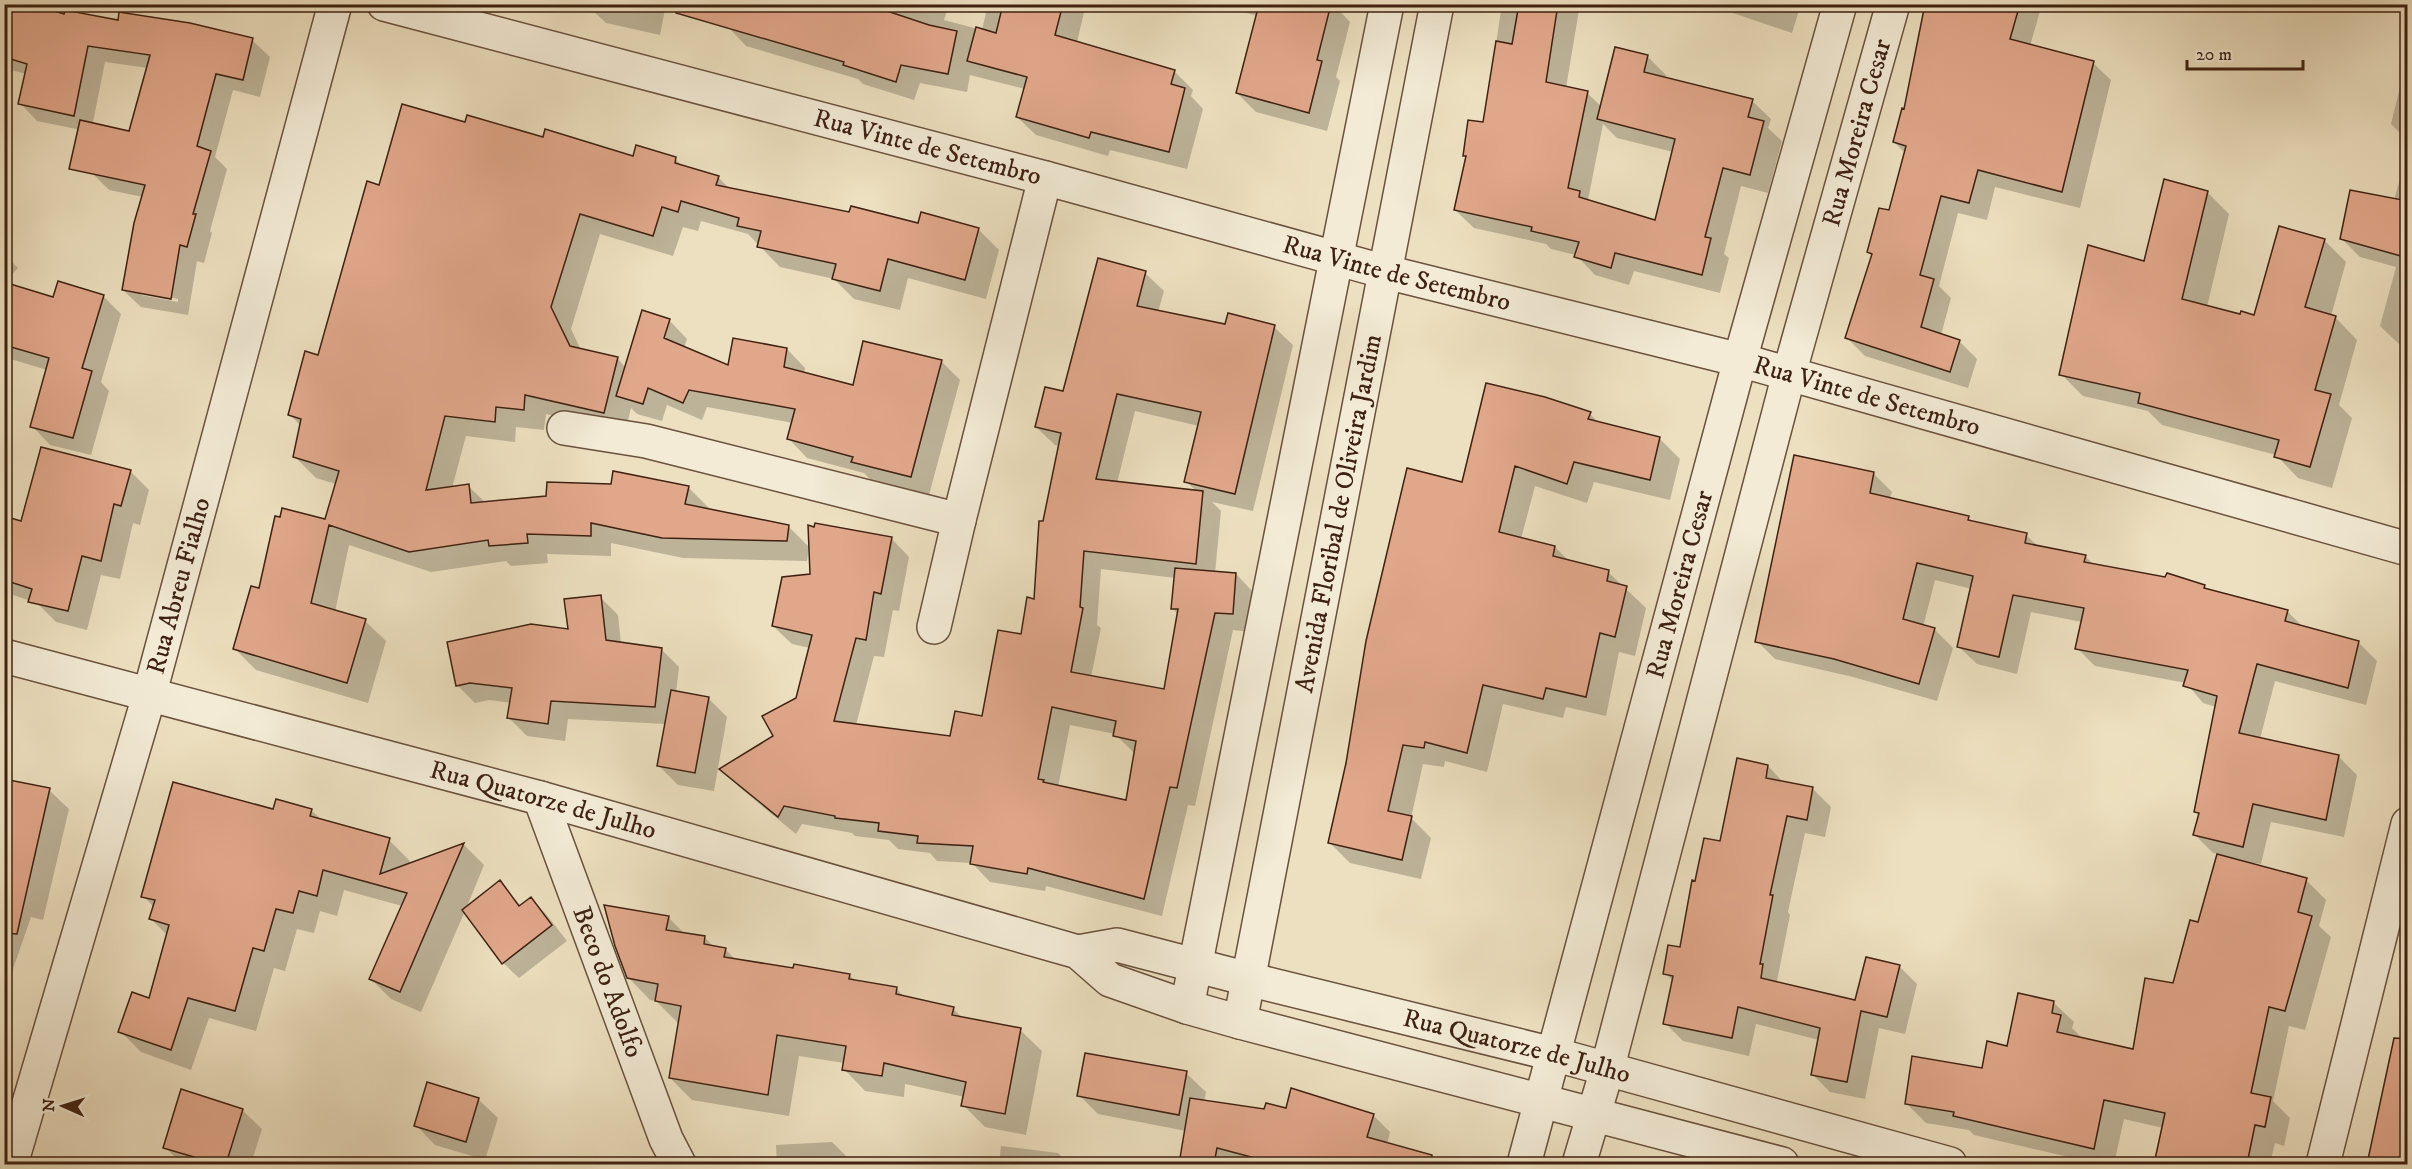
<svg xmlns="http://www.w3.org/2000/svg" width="2412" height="1169" viewBox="0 0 2412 1169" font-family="'IM FELL DW Pica',serif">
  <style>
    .shadow { fill: #0003; fill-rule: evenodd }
    .building { fill: #e1a78b; stroke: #3e2111; stroke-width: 1.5; fill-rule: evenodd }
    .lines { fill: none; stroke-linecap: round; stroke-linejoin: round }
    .minor-casing { stroke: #6a513d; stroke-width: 36 }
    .minor { stroke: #f3ebd6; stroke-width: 33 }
    .labels { text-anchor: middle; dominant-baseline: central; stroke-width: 5; stroke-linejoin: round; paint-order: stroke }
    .street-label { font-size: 26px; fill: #3e2111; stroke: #f3ebd6 }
  </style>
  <rect width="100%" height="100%" fill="#ede0c0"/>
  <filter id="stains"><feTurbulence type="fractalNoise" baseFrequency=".00333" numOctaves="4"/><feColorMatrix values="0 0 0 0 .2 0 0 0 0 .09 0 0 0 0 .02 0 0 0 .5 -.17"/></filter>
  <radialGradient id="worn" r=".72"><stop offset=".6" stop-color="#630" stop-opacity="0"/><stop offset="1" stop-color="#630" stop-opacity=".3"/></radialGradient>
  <path class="shadow" d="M4 4 65 16 252 40 270 57 260 97 233 90 215 157 227 169 210 231 212 233 204 263 197 261 188 315 141 307 123 290 143 197 109 190 92 173 130 133 148 68 105 62 91 132 37 121 20 103 26 74 4 68ZM141 292 178 299V302L141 295Z
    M509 4H533L531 10Z
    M583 4H666L660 35 606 23 588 6Z
    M716 4H949L944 20 982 30 988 4H1086L1077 42 1174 71 1193 90 1191 96 1203 109 1187 169 1110 150 1108 156 1036 135 1017 117 1025 89 970 75 967 92 920 83 914 100 863 84 858 79 746 46 728 27Z
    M1213 4H1333L1350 22 1336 77 1340 81 1327 131 1256 112 1237 93 1258 16Z
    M1502 4H1580L1566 88 1587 93 1602 107 1647 56 1666 75 1665 79 1752 101 1771 119 1768 128 1782 141 1768 193 1741 186 1724 254 1729 258 1720 293 1634 271 1629 285 1595 275 1576 255 1551 249 1546 244 1474 228 1455 210 1467 158 1464 155 1484 124ZM1603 124 1617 138 1673 152 1656 221 1588 200Z
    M1724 4H1801L1792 33 1733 13Z
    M1978 4H2042L2030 46 2093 63 2111 80 2080 208 1995 187 1987 220 1958 213 1939 286 1951 298 1941 335 1959 341 1977 359 1968 388 1865 356 1847 338 1873 256 1869 252 1890 212 1905 153 1894 142 1905 111Z
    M2408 71V141L2391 124 2403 75H2406Z
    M466 123 634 158 675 159 684 167 718 177 730 189 850 214 919 224 978 229 999 250 986 299 908 278 900 310 854 299 834 279 780 267 748 234 701 221 698 231 683 227 673 256 600 234 571 329 581 350 617 358 626 368 669 320 687 339 684 348 729 367 787 349 805 368 804 374 854 387 941 361 960 380 929 495 871 480 864 473 807 458 789 439 793 423 707 407 702 420 667 405 662 421 637 414 631 408 625 433 546 414 544 430 516 427 515 442 466 436 452 488 468 486 486 503 688 487 709 508V510L788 526 809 547 807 561 683 558 611 543V556L547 554 548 563 511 566 506 561 431 572 349 545 335 612 365 621 386 641 368 703 256 670 235 649 326 521 336 484 316 478 295 457 301 426 290 415 319 357 380 187Z
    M2408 151V346L2399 344 2380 326 2396 267 2360 257 2342 239 2394 200Z
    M2207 192 2229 214 2207 307 2241 316H2255L2324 240 2346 262 2331 316 2335 317 2357 340 2339 405 2352 418 2332 488 2298 478 2276 455 2162 425 2148 411 2083 396 2061 374 2145 263Z
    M4 254 18 268 4 283Z
    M1145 273 1164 291 1158 312 1226 326 1274 327 1293 345 1253 511 1212 502 1221 511 1215 573 1236 574 1254 593 1251 632 1233 630 1195 806 1188 805 1162 916 1046 886 1045 891 990 882 972 863 937 861 930 853 898 849 889 840 855 836 852 833 802 824 796 834 739 787 722 769 775 737 797 699 810 648 792 644 773 626 812 575 891 538 909 557 899 611 893 610 884 657 874 656 856 725 952 738 983 717 1022 636 1035 601 1044 523 1060 446 1055 445 1036 427 1064 393ZM1135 411 1199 426 1186 481 1196 491 1117 483ZM1101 569 1175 578 1172 608 1178 614 1165 691 1091 677 1101 628 1097 625ZM1070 725 1115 734 1136 755 1128 802 1058 787Z
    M4 284 54 298 103 296 121 314 101 382 109 391 91 455 50 445 32 426 47 370 4 357Z
    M1590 414 1600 424 1660 439 1680 459 1670 500 1594 482 1587 503 1535 486 1521 539 1555 547 1570 562 1608 572 1646 608 1635 656 1619 652 1606 716 1566 707 1563 718 1503 704 1487 772 1445 761 1444 767 1423 764 1411 818 1431 838 1421 879 1350 863 1330 843 1463 483Z
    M130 471 149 490 140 525 133 523 120 579 101 575 87 630 56 622 37 603 4 592V518L22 523Z
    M1873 473 1892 492 1890 499 1968 518 1973 522 2026 535 2039 547 2085 556 2094 565 2204 586 2208 590 2287 611 2303 627 2359 643 2377 661 2366 705 2275 681 2260 739 2339 757 2357 775 2344 837 2271 822 2261 864 2254 863 2253 865 2306 880 2326 900 2319 926 2331 937 2305 1030 2289 1026 2273 1101 2290 1118 2284 1146 2275 1143 2270 1164H2155L2163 1128 2124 1119 2114 1164H2099L1974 1135 1969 1130 1926 1123 1906 1103 1983 1069 2054 1003 2074 1022 2072 1028 2080 1036V1039L2134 1051 2174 984 2199 924 2219 854 2213 853 2195 835 2200 816 2195 811 2216 707 2203 703 2186 683 2095 666 2077 648 2082 622 2031 612 2017 674 1977 664 1958 646 1972 589 1935 580 1923 627 1935 630 1953 648 1937 701 1853 677 1775 659 1757 641Z
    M600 597 618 615 621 644 661 649 679 667 676 693 708 698 727 717 714 791 678 785 659 766 666 724 568 719 565 741 527 736 509 718 511 703 489 700 475 703 457 685 570 630Z
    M1768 766 1784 783 1813 789 1831 807 1825 837 1805 833 1788 912 1790 915 1777 981 1781 984 1856 1002 1899 966 1917 984 1905 1034 1879 1028 1865 1099 1830 1092 1812 1074 1819 1040 1756 1024 1749 1056 1683 1041 1665 1023 1674 982 1665 973 1681 949 1696 882Z
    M4 781 49 790 69 809 43 920 31 917 4 995Z
    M311 810 323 821 389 840 410 861 409 865 464 845 484 865 466 909 499 882 521 906 531 899 546 914 567 941 519 978 503 963 465 911 421 1012 391 999 370 978 402 906 344 890 337 916 320 911 314 933 297 929 285 971 274 968 256 1031 209 1018 191 1070 141 1052 120 1031 150 999 167 935 151 919 154 907 143 896 274 811Z
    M668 917 686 935 704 937 714 947 725 949 737 961 794 970 849 975 857 982 896 988 905 998 953 1008 963 1019 1020 1030 1042 1051 1026 1135 985 1127 963 1105 965 1097 905 1084 904 1097 865 1091 844 1069V1063L799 1056 789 1116 692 1100 670 1078 678 1023 656 1001 650 1000 628 977Z
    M2390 1064 2408 1068V1164H2368Z
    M1186 1073 1206 1092 1204 1102 1265 1111 1287 1110 1373 1115 1390 1132 1387 1144 1461 1164H1181L1186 1131 1098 1114 1079 1095Z
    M478 1099 498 1118 485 1160 435 1145 416 1125Z
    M242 1110 262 1129 251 1164H182L165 1147Z
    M832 1142 851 1161V1164H777L776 1145Z
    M1001 1146 1058 1153 1069 1164H999Z
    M653 1160 657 1164H644Z"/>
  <path class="building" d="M4 4H32L64 14 65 10 118 20 119 12 190 23 253 38 243 80 216 74 197 146 211 151 193 214H196L187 247 180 245 171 299 122 290 134 223 145 185 69 169 80 120 129 131 150 55 88 46 74 116 18 104 27 64 4 57Z
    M677 4H866L929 25 957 31 948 74 901 65 896 82 843 65 844 62 676 13Z
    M1003 4H1063L1055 35 1175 70 1171 84 1185 88 1169 152 1091 132 1089 138 1016 117 1027 77 967 61 976 27 996 33Z
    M1259 4H1331L1317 60 1322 61 1309 113 1236 93Z
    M1519 4H1558L1546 82 1588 91 1568 188 1580 191 1579 197 1655 220 1675 139 1597 119 1615 47 1648 55 1644 72 1753 99 1748 117 1764 121 1750 175 1723 168 1705 237 1711 238 1702 275 1615 253 1611 268 1574 257 1579 242 1531 231 1532 227 1454 210 1466 156H1463L1468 120 1483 122 1496 41 1512 44Z
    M1925 4H2020L2010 39 2094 61 2062 192 1978 170 1969 203 1941 196 1920 275 1934 279 1921 327 1960 340 1950 372 1845 338 1872 254 1867 252 1879 208 1889 210 1906 146 1893 142 1902 108 1904 109Z
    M402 104 465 122 467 115 543 137 545 129 633 156 636 145 676 157 675 163 719 176 716 185 849 212 851 206 918 223 921 212 979 228 965 280 888 259 880 291 832 279 836 264 757 247 761 231 737 226 739 218 681 201 678 212 662 207 653 236 580 214 551 307 570 346 618 357 604 413 525 395 524 410 496 407 495 422 445 416 426 490 469 484 471 503 546 496 547 482 611 484 613 471 689 486 685 504 789 525 787 541 662 538 591 523V536L527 534 528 543 489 546 488 540 409 552 329 525 311 603 366 619 347 683 233 649 251 586 259 588 275 516 280 517 282 508 325 519 339 471 293 457 301 419 288 415 305 351 318 355 367 181 379 185Z
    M2164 179 2208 191 2182 299 2240 314 2241 311 2254 315 2279 226 2325 239 2305 307 2336 316 2315 390 2331 394 2310 467 2274 457 2279 440 2138 403 2140 393 2059 375 2088 245 2144 261Z
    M2350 190 2408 201V258L2340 239Z
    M1098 258 1146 271 1137 306 1225 324 1228 313 1275 325 1235 494 1184 482 1201 412 1117 394 1096 479 1203 491 1196 564 1084 551 1080 607 1083 608 1071 672 1164 689 1178 609H1171L1175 568 1236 573 1233 614 1215 613 1177 788 1170 787 1144 899 1028 868 1027 874 970 864 973 846 917 843 918 836 878 831 879 823 835 818V816L784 806 778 817 719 769 773 736 762 716 796 698 812 635 772 626 782 577 810 574 808 525 814 527 815 523 892 537 881 594 874 592 866 640 856 638 834 721 950 736 955 711 982 716 998 630 1021 634 1027 597 1034 599 1039 521H1043L1061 433 1035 427 1045 387 1063 391ZM1052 707 1116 721 1113 736 1136 741 1126 800 1043 782 1044 780 1038 779Z
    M58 281 104 295 82 368 92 371 73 438 30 427 49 358 4 345V282L53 297Z
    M642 310 670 319 664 338 728 365 733 338 787 348 784 367 853 385 863 341 942 360 911 477 851 462 853 457 787 439 795 409 689 390 683 403 648 388 643 404 616 396Z
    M1486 383 1545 397 1591 412 1588 419 1660 437 1650 480 1574 462 1567 484 1515 466 1499 532 1555 546 1553 556 1609 570 1607 581 1627 586 1615 637 1600 633 1586 697 1546 688 1543 699 1483 685 1467 753 1425 742 1424 748 1403 745 1388 811 1412 816 1402 860 1328 843 1346 763 1366 641 1407 468 1462 482Z
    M41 447 131 470 121 506 114 504 101 561 82 556 68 611 28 602 32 589 4 580V516L21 521Z
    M1794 455 1874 472 1870 493 1969 516 1968 520 2027 533 2025 543 2086 555 2084 562 2165 577 2167 573 2205 585 2204 588 2288 610 2285 621 2359 641 2348 688 2257 664 2239 733 2339 755 2326 820 2253 804 2243 847 2193 835 2199 813 2194 812 2217 696 2183 686 2188 670 2075 649 2084 608 2013 595 1999 657 1957 647 1973 576 1917 563 1903 619 1935 628 1919 684 1834 659 1755 642Z
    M601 595 606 640 662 648 655 707 551 701 548 724 507 718 512 688 470 683 456 686 447 642 531 624 568 629 564 599Z
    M671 690 709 697 695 773 657 766Z
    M1737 758 1768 765 1766 778 1813 787 1807 820 1787 816 1770 895H1773L1760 964H1763L1761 978 1855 1000 1866 957 1900 965 1887 1017 1861 1011 1847 1082 1811 1075 1820 1028 1738 1007 1732 1038 1663 1024 1673 976 1663 974 1668 945 1680 947 1692 880 1695 881 1704 838 1720 841Z
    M4 779 50 788 17 934 4 933Z
    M173 782 273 809 276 799 312 809 310 816 390 838 380 874 464 843 400 992 369 979 407 893 323 870 317 896 299 891 293 913 276 909 264 951 253 948 235 1011 188 998 171 1050 118 1032 132 992 149 998 169 925 149 919 155 900 141 897Z
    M2217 854 2307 878 2298 912 2312 916 2285 1011 2269 1007 2251 1093 2271 1097 2265 1127 2255 1125 2247 1164H2154L2165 1113 2104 1100 2094 1149 1953 1116 1954 1112 1905 1104 1912 1056 1982 1068 1987 1041 2007 1046 2018 993 2054 1001 2052 1013 2061 1015 2057 1032 2133 1049 2145 978 2173 983 2190 920 2198 922Z
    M500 880 519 906 531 897 552 925 502 964 462 910Z
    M604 905 669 916 666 930 705 936 704 944 726 948 724 957 793 968 794 964 850 974 849 979 897 987 896 994 954 1007 952 1015 1021 1028 1005 1114 961 1106 966 1082 884 1063 882 1076 842 1070 846 1046 777 1035 768 1095 669 1078 681 1006 655 1001 658 984 627 978 615 946Z
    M2394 1038 2408 1039V1164H2367Z
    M1085 1053 1187 1071 1179 1115 1077 1096Z
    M427 1082 479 1098 466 1142 414 1126Z
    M1291 1088 1374 1114 1367 1137 1432 1155 1431 1164H1278L1217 1148 1214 1164H1179L1190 1098 1264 1109 1266 1103 1286 1108Z
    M181 1089 243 1109 226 1164H218L163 1148Z"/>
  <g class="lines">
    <defs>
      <g id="minor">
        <path id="s1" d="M384 4 1045 178 1386 272 1740 360 2408 549"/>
        <path d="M564 428 646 441 959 520"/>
        <path d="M934 627 959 520 1045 178"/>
        <path id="s2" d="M4 656 540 798 1078 952 1110 980 1187 1007 1240 1022 1782 1164"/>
        <path id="s3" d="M540 798 666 1139 679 1164"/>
        <path id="s4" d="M1078 952 1117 945 1248 979 1553 1054 1950 1164"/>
        <path d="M1187 1007 1387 4"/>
        <path id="s5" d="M1240 1022 1437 4"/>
        <path id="s6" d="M11 1164 149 696 335 4"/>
        <path id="s7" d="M1524 1164 1740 360 1840 4"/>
        <path id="s8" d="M1579 1164 1607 1070 1789 374 1893 4"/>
        <path d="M2323 1164 2408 824"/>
      </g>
    </defs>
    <use href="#minor" class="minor-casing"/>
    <use href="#minor" class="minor"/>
  </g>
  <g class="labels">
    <g class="street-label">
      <text stroke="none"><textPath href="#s8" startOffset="1068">Rua Moreira Cesar</textPath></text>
      <text stroke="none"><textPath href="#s1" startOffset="562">Rua Vinte de Setembro</textPath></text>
      <text stroke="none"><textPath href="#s1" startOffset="1048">Rua Vinte de Setembro</textPath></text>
      <text stroke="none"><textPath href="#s1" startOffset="1534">Rua Vinte de Setembro</textPath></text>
      <text stroke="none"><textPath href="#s5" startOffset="518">Avenida Floribal de Oliveira Jardim</textPath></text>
      <text stroke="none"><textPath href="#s7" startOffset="600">Rua Moreira Cesar</textPath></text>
      <text stroke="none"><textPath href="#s6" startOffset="602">Rua Abreu Fialho</textPath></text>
      <text stroke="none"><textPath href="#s2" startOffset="558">Rua Quatorze de Julho</textPath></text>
      <text stroke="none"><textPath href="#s3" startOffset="196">Beco do Adolfo</textPath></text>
      <text stroke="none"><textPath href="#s4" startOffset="452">Rua Quatorze de Julho</textPath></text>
    </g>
  </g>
  <rect width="2412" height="1169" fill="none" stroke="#ede0c0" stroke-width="24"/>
  <rect x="6" y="6" width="2400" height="1157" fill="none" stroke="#3e2111" stroke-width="3"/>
  <rect x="12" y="12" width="2388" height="1145" fill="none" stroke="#3e2111" stroke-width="1.5"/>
  <g transform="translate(63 1106) rotate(273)" stroke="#f3ebd6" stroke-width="4.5" paint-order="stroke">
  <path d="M0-4.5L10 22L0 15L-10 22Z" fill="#3e2111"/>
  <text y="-9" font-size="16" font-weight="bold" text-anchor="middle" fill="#3e2111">N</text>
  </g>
  <path d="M2187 60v9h116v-9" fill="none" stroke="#3e2111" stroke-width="3"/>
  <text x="2196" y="60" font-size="18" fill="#3e2111" stroke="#f3ebd6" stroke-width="4.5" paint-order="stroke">20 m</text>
  <rect width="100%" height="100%" filter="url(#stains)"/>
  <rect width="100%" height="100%" fill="url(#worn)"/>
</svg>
